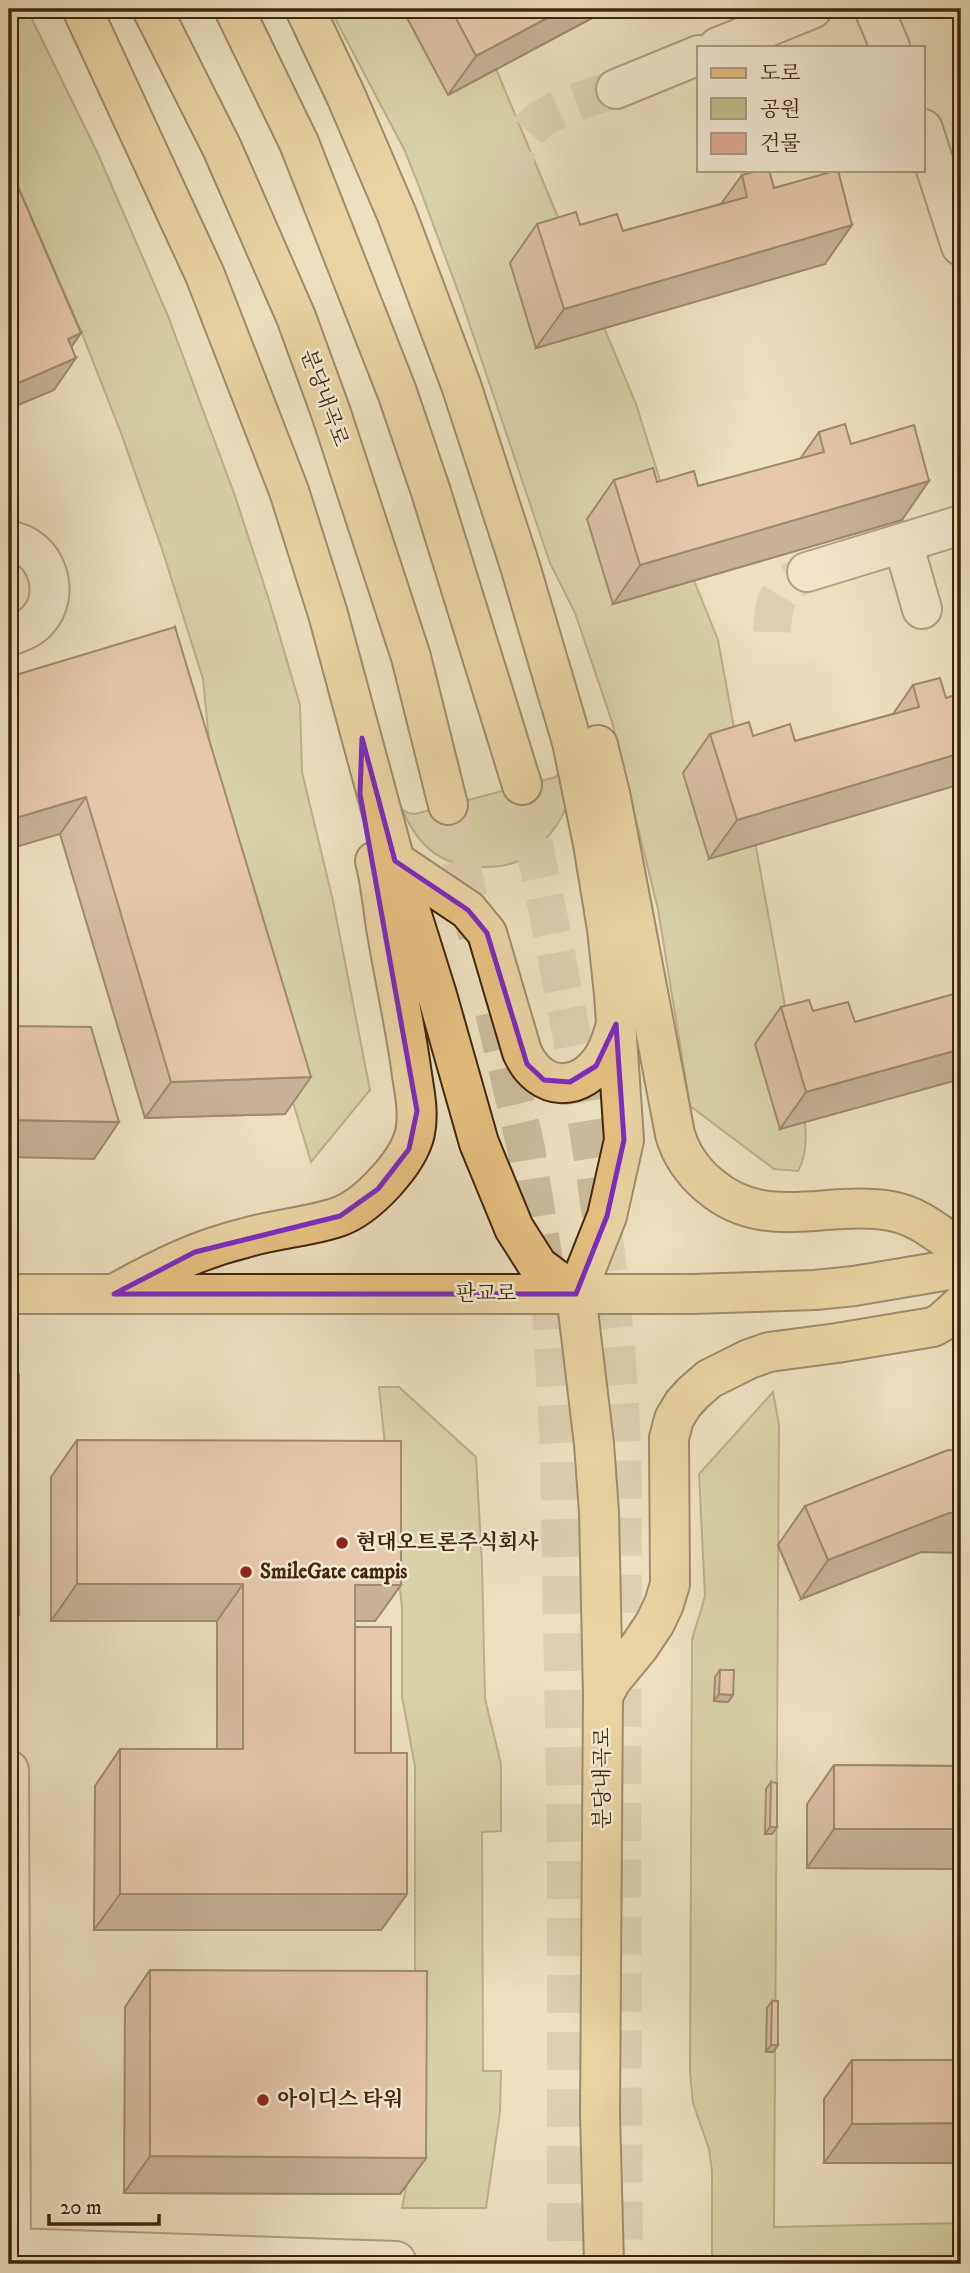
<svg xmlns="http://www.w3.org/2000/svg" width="970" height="2273" viewBox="0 0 970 2273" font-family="'IM FELL DW Pica','Noto Serif KR',serif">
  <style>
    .green { fill: #bec18e; stroke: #80734c; stroke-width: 2 }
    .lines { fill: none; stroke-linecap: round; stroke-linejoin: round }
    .minor-tunnel { stroke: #cabb9b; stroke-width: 38; stroke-dasharray: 38 19; stroke-linecap: butt }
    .highway-tunnel { stroke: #cabb9b; stroke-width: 38; stroke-dasharray: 38 19; stroke-linecap: butt }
    .minor-casing { stroke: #6d5438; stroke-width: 42 }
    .major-casing { stroke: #43250b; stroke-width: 42 }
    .highway-casing { stroke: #43250b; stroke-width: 42 }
    .minor { stroke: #f3ebd5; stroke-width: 38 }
    .major { stroke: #e6c080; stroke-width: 38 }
    .highway { stroke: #e6c080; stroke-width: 38 }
    .wall { fill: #c0937e; stroke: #43250b; stroke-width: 2 }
    .shaded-wall { fill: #9c7866; stroke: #43250b; stroke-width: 2 }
    .building { fill: #dfab92; stroke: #43250b; stroke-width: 2 }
    .marked { fill: none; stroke: #7b2cbf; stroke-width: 5; stroke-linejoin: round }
    .poi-dot { fill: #8f2418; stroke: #f3ebd5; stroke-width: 2.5 }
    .labels { text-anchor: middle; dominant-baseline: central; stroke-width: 5; stroke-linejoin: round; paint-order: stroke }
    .street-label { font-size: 21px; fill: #43250b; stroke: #f3ebd5 }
    .poi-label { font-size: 21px; font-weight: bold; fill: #43250b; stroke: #f3ebd5; text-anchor: start }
  </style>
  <rect width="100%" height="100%" fill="#ece0bf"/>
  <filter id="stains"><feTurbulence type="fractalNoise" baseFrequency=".00286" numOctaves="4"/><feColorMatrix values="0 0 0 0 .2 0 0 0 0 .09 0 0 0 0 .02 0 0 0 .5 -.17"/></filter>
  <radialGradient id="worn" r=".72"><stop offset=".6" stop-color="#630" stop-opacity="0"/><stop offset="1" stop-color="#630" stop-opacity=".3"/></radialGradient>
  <path class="green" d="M9 9H27L98 154 168 316 235 496 269 600 300 705 302 772 333 901 370 1090 311 1162 280 1059 214 792 203 679 162 549 121 433 81 331 9 166Z
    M330 9H471L636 404 683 553 718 640 803 1104C806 1127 809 1151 798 1171L774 1169 690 1106 658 909 612 722 575 613 550 563 462 302 417 181 404 149Z
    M559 773C562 782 566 792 566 800 567 812 557 825 550 834 530 858 516 867 485 867 442 867 419 848 402 809L408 813 415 814 556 777Z
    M379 1387H399L476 1457 482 1564 485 1699 501 1764V1831L482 1832 483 2071H501L500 2112 486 2208H402L415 2143V1766L402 1697V1608Z
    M773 1392 779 1425 774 2227 961 2223V2264H712V2171L709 2149 693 2103 690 2073 692 1641C695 1625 702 1611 705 1595L699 1474Z"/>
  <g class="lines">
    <path class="minor-tunnel" d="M521 184C519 178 515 170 515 163 516 115 580 101 616 89
      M772 632C773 598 778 589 807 572"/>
    <path class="highway-tunnel" d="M522 785C569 1017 620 1252 623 1490L622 1851 624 2264
      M448 805 477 936
      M494 1012 526 1148 551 1306 559 1450 566 1843V2264"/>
    <defs>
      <path id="minor" d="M874 9 890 47
        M718 47 812 9
        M616 89 699 55
        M923 129 961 246
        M9 541C46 545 63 594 37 621 30 629 19 633 9 636
        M903 543 922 609
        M807 572 961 525
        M9 1770 11 2264
        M11 2248 396 2261"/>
      <path id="major" d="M9 1294H692L815 1290 854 1286 961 1268
        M576 1294 594 1444 599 1512 603 1696 600 2114 604 2264
        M603 1696 611 1681 639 1647 655 1623 664 1604 670 1584 669 1438 674 1419 683 1404 693 1393 709 1379 749 1359 769 1352 837 1343 933 1327 942 1322 961 1305"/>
      <path id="highway" d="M82 9 205 275 289 491 328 614 395 861 437 995 479 1143 514 1228 538 1266 576 1294 607 1216 624 1140 614 994 607 929 593 844 572 742 520 566 461 385 397 215 346 96 305 9
        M152 9 222 148 296 317 331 413 411 657 448 805
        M234 9 299 143 397 392 431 492 522 785
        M598 745 611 798 675 1134C681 1155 693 1172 710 1186 765 1233 827 1200 891 1211 919 1216 938 1234 961 1249
        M395 861 468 910 487 933 522 1052C541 1093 581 1093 604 1056 610 1046 613 1035 616 1024
        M114 1294C157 1270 196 1250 245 1238 275 1229 308 1227 338 1217 367 1207 408 1163 415 1133 419 1114 415 1094 412 1075 406 1029 396 985 388 939 383 913 382 887 375 861"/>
    </defs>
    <use href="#minor" class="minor-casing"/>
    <use href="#major" class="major-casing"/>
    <use href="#highway" class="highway-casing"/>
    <use href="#minor" class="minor"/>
    <use href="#major" class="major"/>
    <use href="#highway" class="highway"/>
  </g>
  <path class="wall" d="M411 9H609L448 95 406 16Z
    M742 175 774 188 825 264 536 348 510 263 537 224 580 225 623 231 721 204Z
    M819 432 851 444 902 520 613 604 587 519 614 480 657 482 698 486 800 459Z
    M175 627 285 1114 145 1118 60 834Z
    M913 685 946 698 709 859 683 773 710 734 753 736 795 741 893 714Z
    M961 992 780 1129 755 1044 781 1007 813 1011 855 1022Z
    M77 1440 401 1585 375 1621H355V1627L391 1753 407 1894 381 1930H94L95 1786 120 1749H217V1621H51V1477Z
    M805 1506 921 1552 801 1599 778 1545Z
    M720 1670 733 1695 728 1702 714 1701 715 1677Z
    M834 1765 961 1766V1869L807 1868V1804Z
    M771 1782 777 1827 772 1834H765L766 1789Z
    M150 1970 426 2158 400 2194 124 2193 125 2007Z
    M772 2001 778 2045 773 2052H766L767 2008Z
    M852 2060H961V2163H824V2099Z"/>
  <path class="shaded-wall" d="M564 9H609L448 95 476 56Z
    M852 225 825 264 536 348 564 309Z
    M81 333 59 365 68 339Z
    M76 358 54 390 9 409V387Z
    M929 481 902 520 613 604 640 565Z
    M961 753V784L709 859 737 820Z
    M86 797 60 834 9 849V820Z
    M961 1049V1079L780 1129 806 1092Z
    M311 1077 285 1114 145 1118 171 1082Z
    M9 1120 119 1122 94 1159 9 1157Z
    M949 1513H961V1553L921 1552 801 1599 828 1560Z
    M77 1584H243L217 1621H51Z
    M355 1585H401L375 1621H329Z
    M9 1615H19L9 1630Z
    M719 1694 733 1695 728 1702 714 1701Z
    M770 1827H777L772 1834H765Z
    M834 1829H961V1869L807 1868Z
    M120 1894H407L381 1930H94Z
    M771 2045H778L773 2052H766Z
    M961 2123V2163H824L852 2124Z
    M150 2156 426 2158 400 2194 124 2193Z"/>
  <path class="building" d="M451 9H564L476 56Z
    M9 166 81 333 68 339 76 358 9 387Z
    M762 170H769L774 188 838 170 852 225 564 309 537 224 576 212 580 225 617 214 623 231 747 197 742 175Z
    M845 424 851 444 914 425 929 481 640 565 614 480 653 468 657 482 694 471 698 486 824 452 819 432Z
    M175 627 311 1077 171 1082 86 797 9 820V677Z
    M940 678 946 698 961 693V753L737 820 710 734 749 722 753 736 790 724 795 741 919 707 913 685Z
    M9 991 18 1026H9Z
    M961 992V1049L806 1092 781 1007 809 1000 813 1011 848 1002 855 1022Z
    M9 1026 91 1027 119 1122 9 1120Z
    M9 1374H19V1615H9Z
    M77 1440 401 1441V1585H355V1753H407V1894H120V1749H243V1584H77Z
    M948 1450 961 1451V1513H949L828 1560 805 1506Z
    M355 1627H391V1753H355Z
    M720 1670H734L733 1695 719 1694Z
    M834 1765 961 1766V1829H834Z
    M771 1782 777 1783V1827H770Z
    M150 1970 427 1971 426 2158 150 2156Z
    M772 2001H778V2045H771Z
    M852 2060H961V2123L852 2124Z"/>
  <path d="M0 0H970V2273H0ZM362 738 395 861 468 910 487 933 527 1064 544 1080 570 1082 596 1066 616 1024 624 1140 607 1216 576 1294H114L195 1252 340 1216 378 1189 409 1149 417 1111 360 794Z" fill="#ece0bf" fill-opacity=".55" fill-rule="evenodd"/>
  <path class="marked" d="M362 738 395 861 468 910 487 933 527 1064 544 1080 570 1082 596 1066 616 1024 624 1140 607 1216 576 1294H114L195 1252 340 1216 378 1189 409 1149 417 1111 360 794Z"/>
  <g class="poi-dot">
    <circle cx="342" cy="1543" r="7"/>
    <circle cx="246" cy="1572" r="7"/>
    <circle cx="263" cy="2100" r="7"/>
  </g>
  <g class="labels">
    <g class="street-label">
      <text transform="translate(324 398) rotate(70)">분당내곡로</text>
      <text x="486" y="1294">판교로</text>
      <text transform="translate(603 1778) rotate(-90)">분당내곡로</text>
    </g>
    <g class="poi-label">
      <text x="356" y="1543">현대오트론주식회사</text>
      <text x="260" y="1572">SmileGate campis</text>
      <text x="277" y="2100">아이디스 타워</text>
    </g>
  </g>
  <rect width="970" height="2273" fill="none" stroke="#ece0bf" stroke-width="35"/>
  <rect x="10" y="10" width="949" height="2252" fill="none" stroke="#43250b" stroke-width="3.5"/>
  <rect x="18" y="18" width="935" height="2238" fill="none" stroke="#43250b" stroke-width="2"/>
  <rect x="697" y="46" width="228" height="126" fill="#f3ebd5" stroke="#ad9c84" stroke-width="2"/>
  <rect x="711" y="68" width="35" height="10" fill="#e6c080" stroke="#ad9c84" stroke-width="2"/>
  <text x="760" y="80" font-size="21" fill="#43250b">도로</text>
  <rect x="711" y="98" width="35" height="21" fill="#bec18e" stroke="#ad9c84" stroke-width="2"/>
  <text x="760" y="116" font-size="21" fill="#43250b">공원</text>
  <rect x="711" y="133" width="35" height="21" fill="#dfab92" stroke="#ad9c84" stroke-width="2"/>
  <text x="760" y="150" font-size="21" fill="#43250b">건물</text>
  <path d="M49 2214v10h110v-10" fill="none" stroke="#43250b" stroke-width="3.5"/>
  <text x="60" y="2214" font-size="21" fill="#43250b" stroke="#f3ebd5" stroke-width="5" paint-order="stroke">20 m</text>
  <rect width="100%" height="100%" filter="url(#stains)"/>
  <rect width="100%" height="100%" fill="url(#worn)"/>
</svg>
